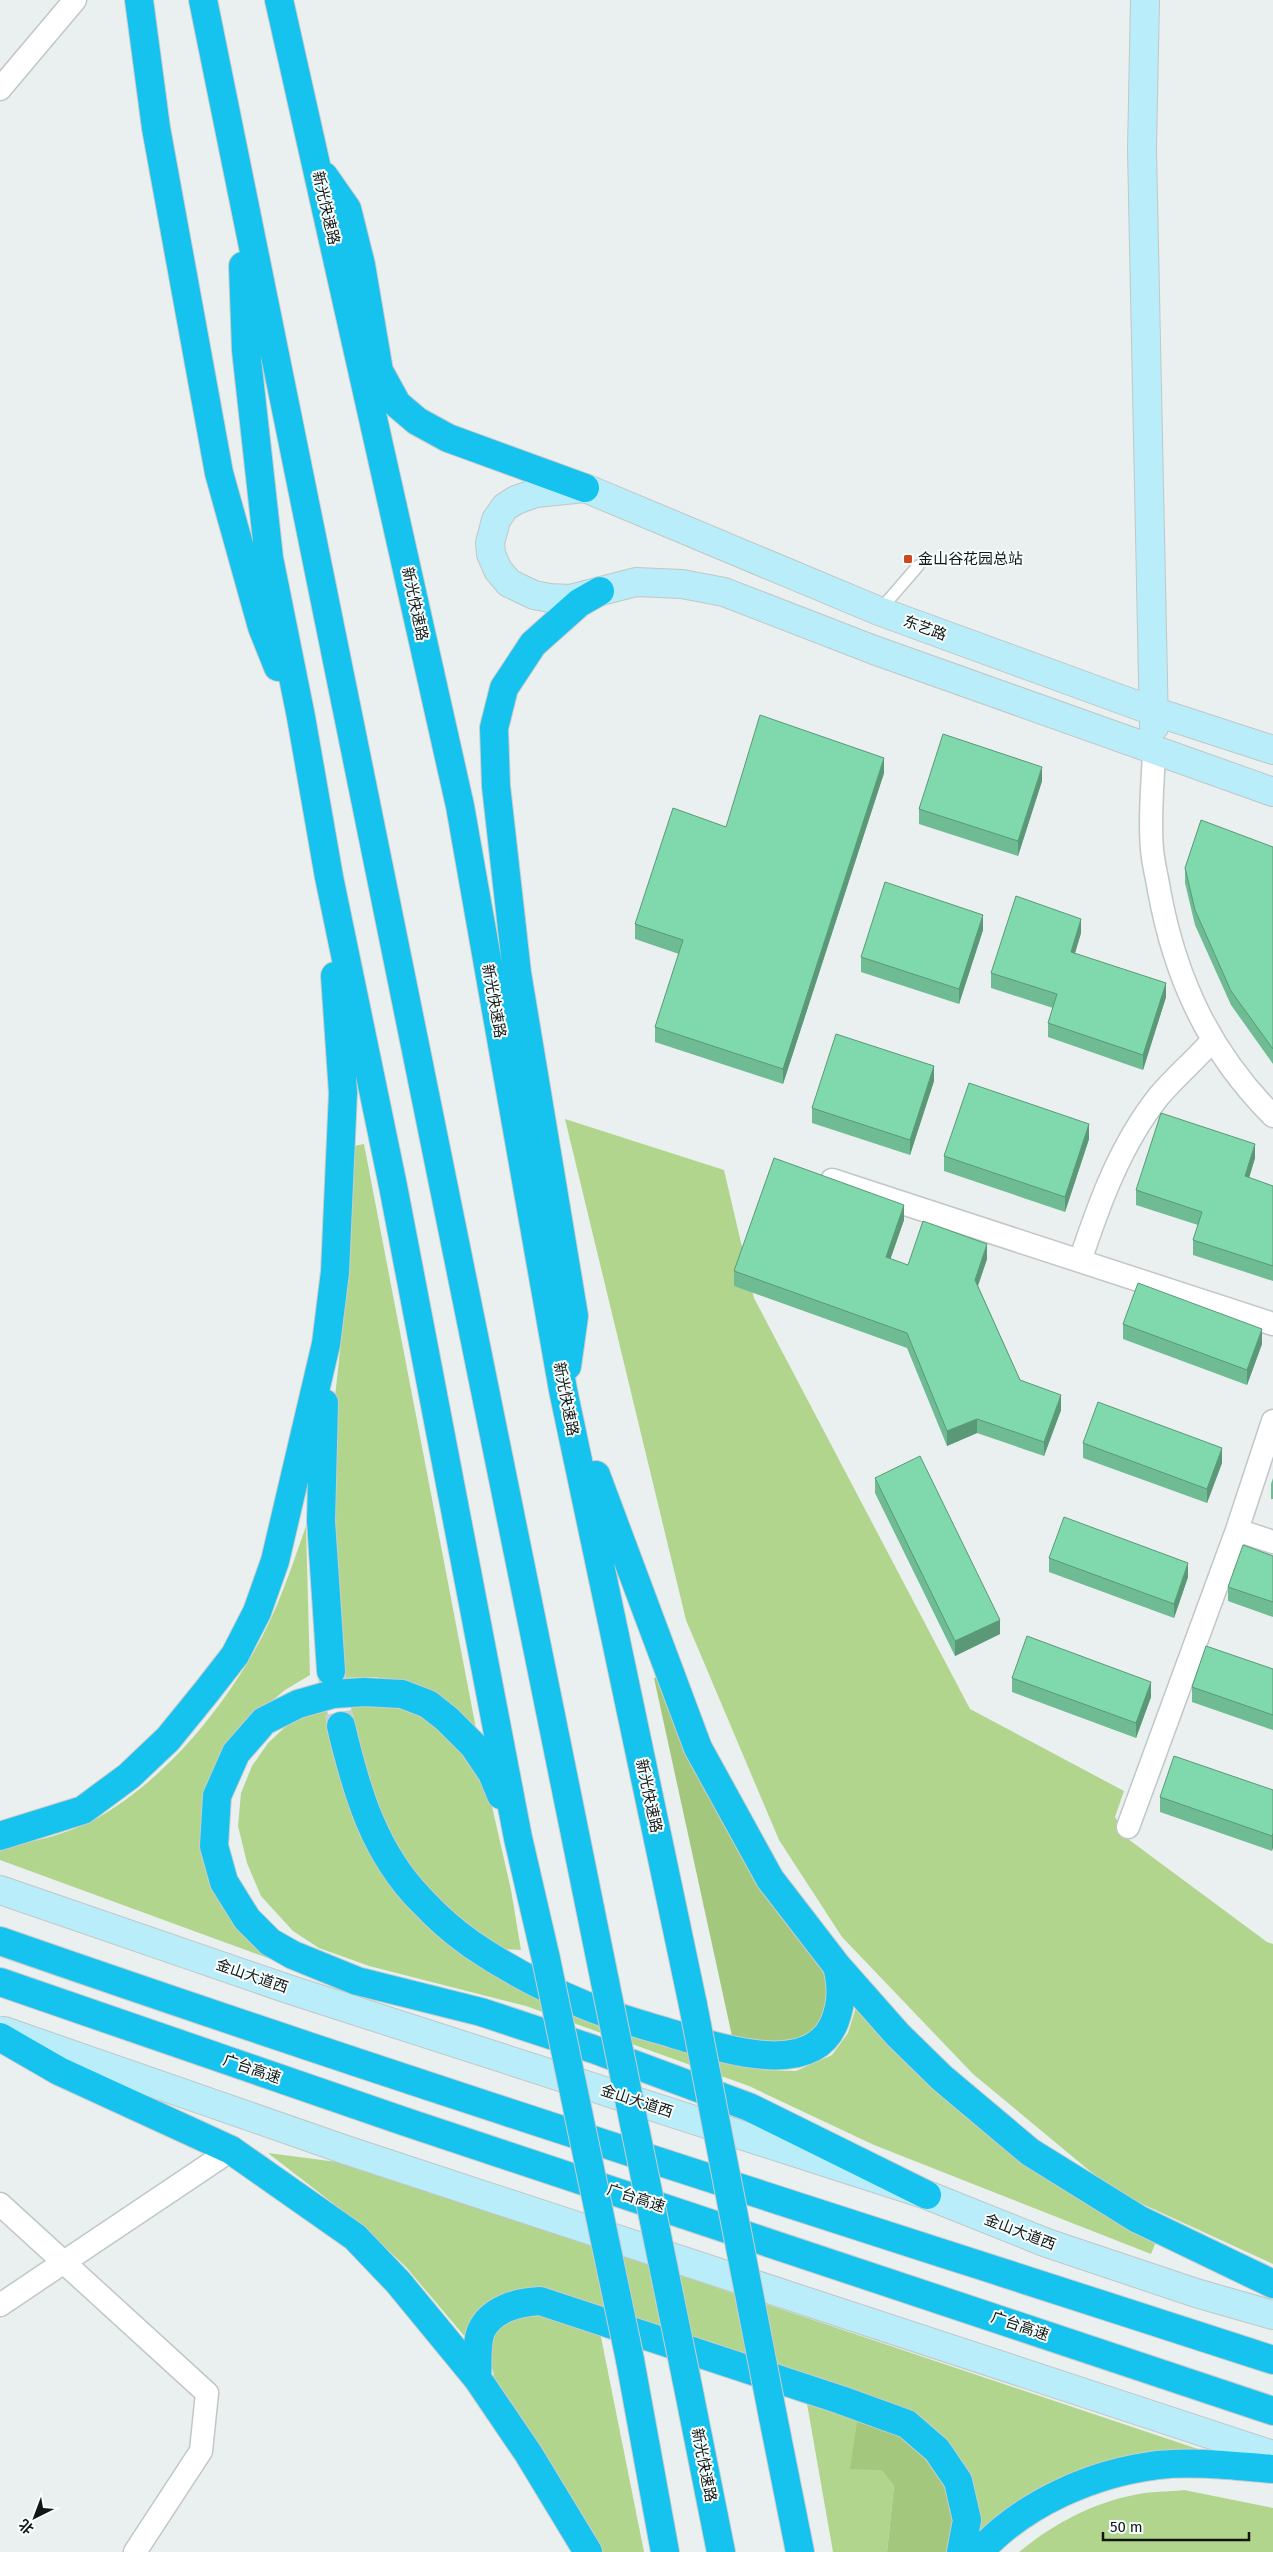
<svg xmlns="http://www.w3.org/2000/svg" width="1273" height="2552" viewBox="0 0 1273 2552" font-family="'Fira Sans','Noto Sans SC',sans-serif">
  <style>
    .green { fill: #b2d58d }
    .forest { fill: #a3c87d }
    .lines { fill: none; stroke-linecap: round; stroke-linejoin: round }
    .highway-tunnel { stroke: #c9cfce; stroke-width: 28; stroke-dasharray: 28 14; stroke-linecap: butt }
    .lane-casing { stroke: #c0c7c7; stroke-width: 14 }
    .street-casing { stroke: #c0c7c7; stroke-width: 25 }
    .secondary-casing { stroke: #c0c7c7; stroke-width: 30 }
    .highway-casing { stroke: #cbcccb; stroke-width: 30 }
    .lane { stroke: #fff; stroke-width: 11 }
    .street { stroke: #fff; stroke-width: 22 }
    .secondary { stroke: #b9edfa; stroke-width: 28 }
    .highway { stroke: #16c2ee; stroke-width: 28 }
    .highway-bridge-casing { stroke: #cbcccb; stroke-width: 30; stroke-linecap: butt }
    .highway-bridge { stroke: #16c2ee; stroke-width: 28 }
    .wall { fill: #6ebb94 }
    .shaded-wall { fill: #5a9878 }
    .building { fill: #80d9ac; stroke: #5a9878 }
    .poi-dot { fill: #cf471a; stroke: #f6fdfd; stroke-width: 2 }
    .labels { text-anchor: middle; dominant-baseline: central; stroke-width: 4; stroke-linejoin: round; paint-order: stroke }
    .street-label { font-size: 15px; fill: #121514; stroke: #f6fdfd }
    .poi-label { font-size: 15px; fill: #121514; stroke: #f6fdfd; text-anchor: start }
  </style>
  <rect width="100%" height="100%" fill="#e9f0ef"/>
  <path class="green" d="M565 1119 724 1170 754 1298 970 1709 1124 1791 1115 1817 1128 1839 1267 1942 1273 1944V2264L1114 2191 973 2074 842 1937 779 1840 686 1620Z
    M364 1144 477 1734 414 1687 376 1677 343 1678 331 1546 334 1406 344 1314 354 1146Z
    M306 1526 310 1675 285 1690 266 1706 225 1759V1866L287 1965 0 1860V1848C31 1842 66 1835 94 1820 160 1783 214 1720 252 1655 276 1615 291 1569 306 1526Z
    M350 1701 392 1704 428 1720 458 1746 488 1789 511 1890 521 1950 503 1949 442 1908 394 1845 358 1756Z
    M326 1706 342 1777 360 1836 384 1874 412 1912 470 1961 521 1984 763 2070 796 2071 832 2055 848 2033 857 2004 1157 2239 1151 2254 874 2145 749 2086 526 2006 369 1966 319 1948 293 1931 261 1896 247 1863 238 1826 241 1793 252 1766 268 1743 296 1717Z
    M268 2153 345 2163 1204 2451 1122 2458 1082 2471 975 2538 959 2459 527 2289 466 2338 406 2267 361 2225Z
    M532 2311 600 2332 644 2552H603L495 2379C483 2337 490 2324 532 2311Z
    M806 2398 858 2415 883 2470 894 2486 887 2552H833Z
    M1184 2490 1273 2508V2552H1019C1052 2525 1092 2503 1134 2495 1150 2491 1168 2492 1184 2490Z"/>
  <path class="forest" d="M664 1676 825 1968C829 1980 834 2001 827 2014 815 2038 779 2046 754 2043 747 2042 739 2038 732 2036L654 1678Z
    M858 2415 887 2428 919 2446 947 2482 956 2522 949 2552H887L894 2486 882 2470 850 2469Z"/>
  <g class="lines">
    <path class="highway-tunnel" d="M331 1671 341 1726"/>
    <defs>
      <path id="lane" d="M879 611 918 566"/>
      <path id="street" d="M0 89 75 0
        M1154 751C1153 783 1149 817 1152 849 1153 863 1157 877 1159 890 1175 978 1209 1052 1273 1116
        M832 1180 1273 1324
        M1080 1261C1099 1204 1120 1145 1159 1096 1175 1077 1195 1060 1212 1041
        M1237 1530 1273 1542
        M1128 1827 1237 1530 1273 1421
        M0 2204 207 2393 201 2451 135 2552
        M0 2305 231 2150"/>
      <path id="secondary" d="M1145 0 1142 149 1154 727
        M1273 750 1153 711 879 611 585 488 536 493 516 500 505 507 496 520 490 543 491 554 498 570 509 583 534 595 550 598 570 599 636 582 682 584 724 592 874 650 1273 792
        M0 1890 288 1989 927 2195 1047 2243 1196 2293 1273 2315
        M4 2031 346 2150 1273 2455"/>
      <path id="highway" d="M139 0 156 128 219 473 262 627 278 667
        M203 0 605 1982
        M279 0 460 806 563 1390 693 2005
        M324 176 347 209 361 265 379 371 397 404 417 421 448 438 585 488
        M243 266 246 350 269 558 301 717 329 877 393 1186 518 1838 546 1959
        M567 1366 574 1316 517 973 496 786 494 728 504 688 533 644 579 603 600 591
        M324 1403 321 1521 331 1671
        M596 1475 698 1748 770 1879 837 1966 898 2035 942 2078 1030 2152 1138 2219 1273 2284
        M341 1726C356 1790 374 1853 422 1901 436 1916 454 1932 471 1944 506 1968 548 1990 587 2006 616 2018 647 2026 677 2035 721 2048 813 2080 835 2021 842 2002 842 1986 837 1966
        M501 1795 492 1773 473 1745 447 1719 428 1704 402 1694 364 1692 333 1694 298 1704 264 1721 236 1753 217 1796 214 1846 224 1882 247 1919 270 1942 293 1955 357 1981 481 2012 593 2049 749 2107 927 2195
        M0 1836 83 1810 129 1776 168 1739 207 1691 235 1655 257 1612 275 1561 326 1344 335 1272 343 1093 335 976
        M0 1941C422 2088 848 2222 1273 2360
        M0 1982 406 2122 1273 2411
        M0 2037 59 2071 231 2150 355 2237 398 2282 477 2378 528 2453 588 2552
        M630 2360 665 2552
        M686 2377 721 2552
        M477 2378C478 2364 476 2344 481 2331 491 2309 518 2302 540 2301L841 2400 907 2424 937 2450 958 2481 967 2520 961 2552
        M773 2417 800 2552
        M979 2552C1024 2503 1093 2473 1158 2465 1196 2461 1235 2466 1273 2469"/>
    </defs>
    <use href="#lane" class="lane-casing"/>
    <use href="#street" class="street-casing"/>
    <use href="#secondary" class="secondary-casing"/>
    <use href="#highway" class="highway-casing"/>
    <use href="#lane" class="lane"/>
    <use href="#street" class="street"/>
    <use href="#secondary" class="secondary"/>
    <use href="#highway" class="highway"/>
    <defs>
      <path id="highway-bridge" d="M546 1959 630 2360
        M605 1982 686 2377
        M693 2005 773 2417"/>
    </defs>
    <use href="#highway-bridge" class="highway-bridge-casing"/>
    <use href="#highway-bridge" class="highway-bridge"/>
  </g>
  <path class="wall" d="M884 773 783 1084 655 1042V1027L679 954 635 939V924L726 827Z
    M1042 781 1018 856 919 824V809Z
    M1273 847V1064L1231 1005 1195 925 1185 883V868Z
    M983 930 959 1004 861 972V957Z
    M1081 933 1075 953 1166 997 1143 1070 1048 1037V1023L1053 1008 991 988V973Z
    M934 1081 910 1155 812 1123V1108Z
    M1089 1139 1065 1212 944 1171V1156Z
    M1255 1158 1249 1178 1273 1186V1281L1193 1255V1240L1198 1225 1136 1205V1190Z
    M904 1220 890 1259 908 1265 987 1259 978 1286 1020 1380 1061 1410 1044 1456 977 1433 947 1446 907 1348 734 1286V1271Z
    M1123 1324 1262 1344 1247 1385 1123 1339Z
    M1083 1443 1222 1463 1207 1503 1083 1458Z
    M875 1478 1000 1634 955 1656 875 1493Z
    M1273 1478V1499H1271V1484Z
    M1273 1556V1617L1228 1601V1587Z
    M1049 1558 1188 1577 1174 1618 1049 1572Z
    M1273 1669V1730L1192 1702V1687Z
    M1012 1678 1151 1697 1136 1738 1012 1692Z
    M1273 1790 1272 1851 1160 1812V1797Z"/>
  <path class="shaded-wall" d="M884 758V773L783 1084V1069Z
    M1042 767V781L1018 856V841Z
    M983 915V930L959 1004V989Z
    M1081 919V933L1071 966V952Z
    M1166 983V997L1143 1070V1055Z
    M934 1066V1081L910 1155V1140Z
    M1089 1124V1139L1065 1212V1197Z
    M1255 1144V1158L1245 1191V1176Z
    M904 1205V1220L886 1272V1257Z
    M987 1244V1259L975 1294V1280Z
    M1262 1329V1344L1247 1385V1370Z
    M1061 1395V1410L1044 1456V1442Z
    M977 1419V1433L947 1446V1431Z
    M1222 1448V1463L1207 1503V1489Z
    M1188 1563V1577L1174 1618V1604Z
    M1000 1620V1634L955 1656V1641Z
    M1151 1682V1697L1136 1738V1723Z
    M1273 1833V1848L1272 1851V1836Z"/>
  <path class="building" d="M760 715 884 758 783 1069 655 1027 683 940 635 924 673 808 726 827Z
    M943 734 1042 767 1018 841 919 809Z
    M1201 820 1273 847V1049L1231 991 1195 910 1185 868Z
    M885 882 983 915 959 989 861 957Z
    M1016 896 1081 919 1071 952 1166 983 1143 1055 1048 1023 1057 994 991 973Z
    M836 1034 934 1066 910 1140 812 1108Z
    M969 1083 1089 1124 1065 1197 944 1156Z
    M1161 1113 1255 1144 1245 1176 1273 1186V1266L1193 1240 1202 1212 1136 1190Z
    M774 1158 904 1205 886 1257 908 1265 923 1221 987 1244 975 1280 1020 1380 1061 1395 1044 1442 977 1419 947 1431 907 1333 734 1271Z
    M1138 1283 1262 1329 1247 1370 1123 1324Z
    M1098 1402 1222 1448 1207 1489 1083 1443Z
    M920 1456 1000 1620 955 1641 875 1478Z
    M1064 1517 1188 1563 1174 1604 1049 1558Z
    M1243 1545 1273 1556V1602L1228 1587Z
    M1027 1636 1151 1682 1136 1723 1012 1678Z
    M1206 1646 1273 1669V1715L1192 1687Z
    M1174 1756 1273 1790V1833L1272 1836 1160 1797Z"/>
  <rect class="poi-dot" x="903" y="554" width="10" height="10" rx="2.5"/>
  <g class="labels">
    <g class="street-label">
      <text transform="translate(326 208) rotate(77)">新光快速路</text>
      <text transform="translate(415 604) rotate(78)">新光快速路</text>
      <text transform="translate(925 628) rotate(20)">东艺路</text>
      <text transform="translate(494 1001) rotate(80)">新光快速路</text>
      <text transform="translate(566 1399) rotate(79)">新光快速路</text>
      <text transform="translate(649 1796) rotate(78)">新光快速路</text>
      <text transform="translate(252 1976) rotate(19)">金山大道西</text>
      <text transform="translate(252 2069) rotate(19)">广台高速</text>
      <text transform="translate(637 2101) rotate(18)">金山大道西</text>
      <text transform="translate(636 2198) rotate(18)">广台高速</text>
      <text transform="translate(1020 2232) rotate(21)">金山大道西</text>
      <text transform="translate(1020 2326) rotate(19)">广台高速</text>
      <text transform="translate(704 2465) rotate(79)">新光快速路</text>
    </g>
    <g class="poi-label">
      <text x="918" y="559">金山谷花园总站</text>
    </g>
  </g>
  <g transform="translate(35 2517) rotate(222)" stroke="#f6fdfd" stroke-width="4" paint-order="stroke">
  <path d="M0-4L9 19L0 12L-9 19Z" fill="#121514"/>
  <text y="-8" font-size="14" font-weight="bold" text-anchor="middle" fill="#121514">北</text>
  </g>
  <path d="M1103 2532v8h146v-8" fill="none" stroke="#121514" stroke-width="2.5"/>
  <text x="1110" y="2532" font-size="15" fill="#121514" stroke="#f6fdfd" stroke-width="4" paint-order="stroke">50 m</text>
</svg>
